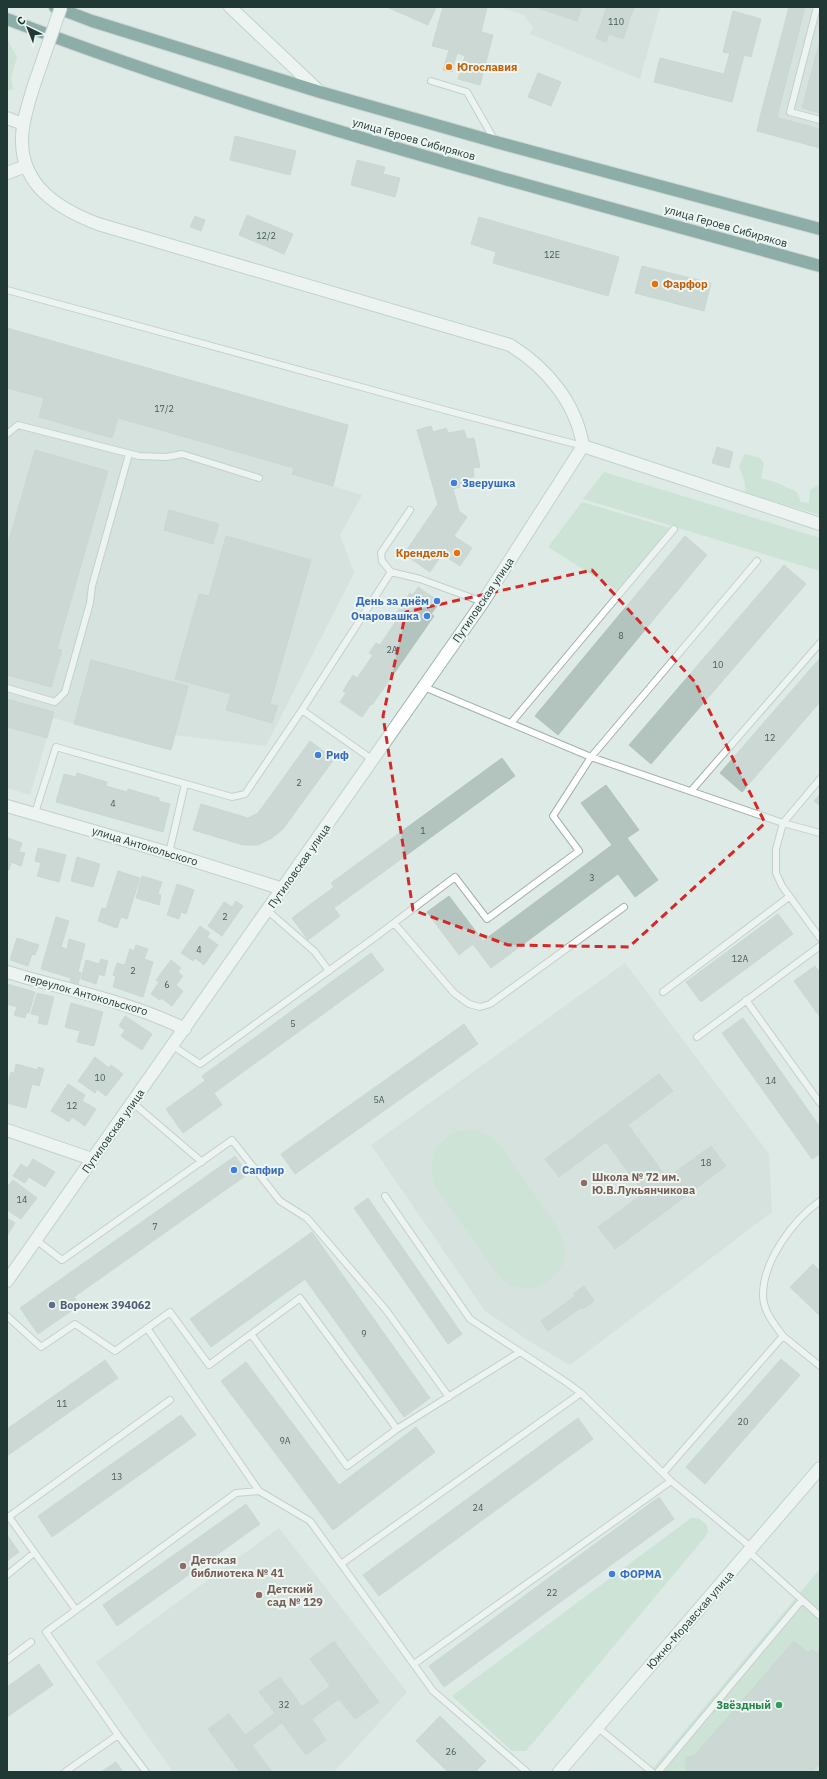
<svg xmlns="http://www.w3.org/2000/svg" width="827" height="1779" viewBox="0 0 827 1779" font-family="'IBM Plex Sans',sans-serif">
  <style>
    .built { fill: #ccd9d5 }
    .green { fill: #b6dbc4 }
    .building { fill: #b3c4bf; stroke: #b1c3bd }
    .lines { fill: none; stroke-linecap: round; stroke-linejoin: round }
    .lane-casing { stroke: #a1b1ad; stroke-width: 8 }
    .street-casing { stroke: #a1b1ad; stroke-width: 14 }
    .secondary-casing { stroke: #9db5af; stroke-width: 14 }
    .highway-casing { stroke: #bcc4c2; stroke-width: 14 }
    .lane { stroke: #fff; stroke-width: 6 }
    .street { stroke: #fff; stroke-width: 12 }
    .secondary { stroke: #fff; stroke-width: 12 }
    .highway { stroke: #2c655f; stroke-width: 12 }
    .secondary-bridge-casing { stroke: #9db5af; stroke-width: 14; stroke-linecap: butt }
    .secondary-bridge { stroke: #fff; stroke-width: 12 }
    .marked { fill: none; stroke: #d62828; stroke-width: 3; stroke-dasharray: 8 5; stroke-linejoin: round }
    .food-dot { fill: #e8710a; stroke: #eef6f3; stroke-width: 1.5 }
    .shop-dot { fill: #3f7fe0; stroke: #eef6f3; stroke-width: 1.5 }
    .education-dot { fill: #8d6e63; stroke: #eef6f3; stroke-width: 1.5 }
    .service-dot { fill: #5c6f8a; stroke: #eef6f3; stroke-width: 1.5 }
    .leisure-dot { fill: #2e9e5b; stroke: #eef6f3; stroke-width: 1.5 }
    .labels { text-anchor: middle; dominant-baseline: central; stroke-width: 4; stroke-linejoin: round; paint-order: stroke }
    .number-label { font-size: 9px; fill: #455c58 }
    .food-label { font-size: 11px; font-weight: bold; fill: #c56008; stroke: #eef6f3; text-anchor: start }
    .street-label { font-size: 11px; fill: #203935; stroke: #eef6f3 }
    .shop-label { font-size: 11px; font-weight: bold; fill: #366cbe; stroke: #eef6f3; text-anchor: start }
    .education-label { font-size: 11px; font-weight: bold; fill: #785e54; stroke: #eef6f3; text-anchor: start }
    .service-label { font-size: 11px; font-weight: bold; fill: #4e5e75; stroke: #eef6f3; text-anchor: start }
    .leisure-label { font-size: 11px; font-weight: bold; fill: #27864d; stroke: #eef6f3; text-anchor: end }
  </style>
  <rect width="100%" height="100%" fill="#deeae6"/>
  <path class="built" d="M500 7H660L640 79 530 34 533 28 524 15Z
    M789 7H820V148L757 131Z
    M7 328 348 425 333 486 362 495 340 535 354 573 266 746 175 735 171 750 53 718 30 795 7 788Z
    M625 963 769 1154 772 1212 570 1365 529 1341 485 1311 371 1145Z
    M279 1528 407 1692 334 1772H173L96 1662Z"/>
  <path class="green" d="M7 39 17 57 11 77 13 89 7 91Z
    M745 454 760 458 764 464 761 478 775 482 797 492 801 502 809 503 810 490 820 484V515L745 493V483L739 466Z
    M604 472 820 538V571L583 499Z
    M582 502 670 528 618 591 548 547Z
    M475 1130 489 1136 501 1146 557 1227C561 1235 565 1244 565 1253 563 1280 528 1298 506 1282 502 1279 498 1274 495 1271L438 1190C436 1187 434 1183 433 1179 427 1160 439 1136 459 1131 464 1130 469 1130 475 1130Z
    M691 1518H698L707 1525 708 1532 705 1537 526 1751H512L452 1696Z
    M820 1569V1772H650Z"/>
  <path class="building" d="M387 7H436L428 25Z
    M443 7H487L481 32 493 35 480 85 458 79 465 56 457 53 452 72 443 70 449 50 432 46Z
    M535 7H582L577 21Z
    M607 7H634L623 39 609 34 606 42 596 38Z
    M789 7H805L777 117 761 113Z
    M733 11 761 19 751 57 744 55 732 102 654 82 660 58 724 74 730 53 723 52Z
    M820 40V113L802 108Z
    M538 73 561 82 551 106 528 97Z
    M761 113 820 129V148L757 131Z
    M235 136 296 151 290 175 230 160Z
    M357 160 385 167 383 174 400 178 395 197 351 185Z
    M247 215 293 234 284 254 239 235Z
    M195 216 205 220 201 231 190 227Z
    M479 217 619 257 608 296 493 263 496 252 471 244Z
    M642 266 711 283 704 311 635 293Z
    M7 328 348 425 333 486 292 474 294 468 118 418 112 438 39 417 44 398 7 388Z
    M431 426 433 432 446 428 448 433 464 430 467 439 474 438 480 467 473 468 474 477 462 478 464 486 453 489 459 511 467 517 454 536 472 548 460 566 442 554 430 572 404 554 438 504 417 430Z
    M717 447 733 452 729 468 712 463Z
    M35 450 108 471 57 649 62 650 51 687 7 675V547Z
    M169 510 219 524 213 544 164 530Z
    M226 536 311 560 270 704 278 706 272 723 226 710 231 694 175 679 199 594 209 596Z
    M685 536 707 555 558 735 535 716Z
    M784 565 806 584 651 764 629 745Z
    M418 587 440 602 431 614 434 616 372 705 371 704 362 717 340 702 346 693 343 691 353 675 357 678 373 655 369 653 376 643 380 645 396 621 392 619 410 593 413 595Z
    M820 658V702L742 792 720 773Z
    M91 660 188 686 171 750 74 724Z
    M7 699 54 712 47 738 7 727Z
    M310 741 334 759 283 829 272 838 258 845H243L193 830 201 804 248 818 258 813Z
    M502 758 515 776 334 908 340 916 308 940 292 918 334 887 331 883Z
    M77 773 107 782 106 786 127 792 128 789 159 798V801L170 804 163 832 56 802 64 774 76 777Z
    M606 785 639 830 627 838 658 880 635 897 618 874 491 968 473 944 459 955 427 912 449 896 483 941 612 845 581 803Z
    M820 794V806L814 801Z
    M8 838 22 843 19 852 25 853 21 866 11 862 9 870 7 869Z
    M38 848 66 855 59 882 37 876 41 863 35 861Z
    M77 857 100 864 93 887 71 881Z
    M118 871 140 878 127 919 121 917 117 928 98 921 102 908 106 909Z
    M142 876 162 882 158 894 161 895 159 905 136 898Z
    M177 884 194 890 186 914 181 912 179 919 167 915Z
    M236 901 243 906 222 936 208 926 224 902 232 907Z
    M778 914 793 934 701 1002 686 982Z
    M56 917 69 921 61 947 67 949 69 939 85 944 78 972 81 973 78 984 70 982 71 978 41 969Z
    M200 926 210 933 207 937 218 945 204 965 195 958 193 961 181 953Z
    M17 938 39 945 35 955 32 954 28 966 10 960Z
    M136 945 148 949 144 959 153 962 143 997 113 987 116 976 113 975 117 963 125 965 130 949 134 951Z
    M371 953 384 970 214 1093 222 1105 183 1133 166 1109 205 1081 202 1076Z
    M101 959 108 961 104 976 99 974 96 984 81 979 86 960 99 964Z
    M171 960 181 968 178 972 183 976 176 985 183 991 172 1006 161 998 160 1000 151 994 159 982 156 980Z
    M815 966 820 973V1017L794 981Z
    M7 984 35 992 29 1013 27 1012 25 1018 14 1015 17 1007 7 1004Z
    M37 993 54 997 47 1025 38 1023 40 1016 31 1014Z
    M71 1003 103 1012 94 1046 77 1042 80 1031 65 1027Z
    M125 1016 152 1034 142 1050 121 1036 125 1030 119 1026Z
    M743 1018 820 1127V1154L812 1159 722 1033Z
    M464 1024 478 1044 295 1174 281 1154Z
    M95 1057 109 1068 111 1065 123 1074 106 1096 97 1089 95 1093 78 1081Z
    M16 1064 38 1070V1067L44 1069 39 1086 32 1084 26 1108 7 1103 9 1088 7 1087 11 1072 14 1073Z
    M659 1074 673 1091 628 1125 667 1178 711 1146 726 1166 615 1249 598 1227 644 1193 606 1142 559 1177 545 1159Z
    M68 1084 85 1095 82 1101 96 1109 85 1126 72 1117 69 1122 51 1111Z
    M235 1156 248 1174 74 1297 80 1305 38 1334 20 1308Z
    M33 1159 55 1172 45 1187 29 1177 25 1183 13 1176 21 1164 27 1168Z
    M13 1180 37 1198 21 1219 7 1210V1200L9 1198 7 1197V1187Z
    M368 1198 462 1334 448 1344 354 1208Z
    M7 1218 15 1223 7 1236Z
    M312 1232 430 1398 404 1417 305 1279 211 1347 190 1319Z
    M813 1264 820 1271V1316L790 1287Z
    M584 1286 594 1301 583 1309 582 1307 548 1331 541 1321 575 1296 573 1294Z
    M781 1359 800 1375 705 1484 686 1467Z
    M105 1360 118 1378 7 1456V1429Z
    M246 1362 339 1485 416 1427 435 1452 333 1530 221 1381Z
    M181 1415 196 1435 52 1537 38 1516Z
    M578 1418 593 1439 379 1596 363 1575Z
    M659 1497 674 1519 444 1687 429 1666Z
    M246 1504 260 1524 117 1626 103 1605Z
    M7 1535 19 1552 7 1561Z
    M334 1641 379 1702 355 1719 339 1699 312 1719 326 1740 306 1755 282 1723 252 1745 272 1772H240L208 1729 229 1714 245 1735 275 1713 259 1692 280 1677 302 1707 330 1686 310 1659Z
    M794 1641 808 1653 812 1649 817 1653 820 1650V1763L812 1772H686V1757L694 1756Z
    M39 1664 53 1685 7 1717V1687Z
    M440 1716 486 1761 475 1772H448L416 1741Z
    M116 1762 123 1772H101Z"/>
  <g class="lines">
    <defs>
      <path id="lane" d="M817 7 790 112 820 120
        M431 81 467 92 495 141
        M7 290 456 413 583 446
        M7 434 18 425 139 456 167 457 182 454 259 478
        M391 572 420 579 483 602
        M424 687 591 757 783 823 820 833
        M7 688 55 702 65 692 90 603 92 586 129 454
        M302 710 373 760
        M511 723 674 529
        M820 779 783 823 776 849V873L782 886 820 938
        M691 791 820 643
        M35 813 56 747 232 797 245 794 302 710 391 572 382 561 381 553 410 510
        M169 853 185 784
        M268 911 315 952 329 971
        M394 923 454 993 469 1004 480 1007 490 1004 624 907
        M663 992 789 897
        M746 1000 820 1103
        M697 1037 820 946
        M173 1046 200 1064 374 938 455 877 487 919 579 851 553 816 591 757 757 561
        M133 1103 202 1162
        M385 1196 470 1319 566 1382 581 1393 671 1481 752 1548
        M36 1240 62 1260 232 1140 280 1201 307 1218 386 1310 449 1397
        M7 1316 41 1347 75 1324 115 1351 170 1312 209 1365 300 1298 397 1429
        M147 1328 259 1491
        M251 1334 347 1466 397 1429 520 1352
        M783 1336 820 1366
        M664 1472 783 1336C774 1324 763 1311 763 1295 763 1261 793 1220 820 1201
        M9 1517 76 1610
        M7 1518 170 1400
        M749 1552 820 1616
        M341 1564 581 1393
        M7 1575 34 1553
        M7 1660 31 1642
        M414 1664 671 1481
        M597 1727 652 1772
        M65 1772 118 1735
        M146 1772 118 1735 46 1632 236 1493 259 1491 310 1521 433 1691 527 1772
        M658 1772 802 1600"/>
      <path id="street" d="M7 173 26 166
        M7 806 169 853 283 889
        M7 972C67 990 128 1001 185 1029
        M7 1130 92 1159"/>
      <path id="secondary" d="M230 7 320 92
        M34 85C29 102 22 121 22 139 21 186 59 209 98 224L510 345C547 368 576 403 583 446
        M7 118 23 124
        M583 446 820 524
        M7 1281 483 602 583 446
        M559 1772 820 1468"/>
      <path id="highway" d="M55 7 92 21 320 92 496 142 820 229
        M7 19C271 121 548 190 820 266"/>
    </defs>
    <use href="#lane" class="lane-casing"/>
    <use href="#street" class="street-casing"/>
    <use href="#secondary" class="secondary-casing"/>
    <use href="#highway" class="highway-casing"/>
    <use href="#lane" class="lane"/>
    <use href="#street" class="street"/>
    <use href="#secondary" class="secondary"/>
    <use href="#highway" class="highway"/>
    <defs>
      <path id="secondary-bridge" d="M34 85 61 7"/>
    </defs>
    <use href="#secondary-bridge" class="secondary-bridge-casing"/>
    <use href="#secondary-bridge" class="secondary-bridge"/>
  </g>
  <path d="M0 0H827V1779H0ZM592 570 695 682 765 823 629 947 508 945 413 910 383 716 406 612Z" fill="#deeae6" fill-opacity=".55" fill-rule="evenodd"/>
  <path class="marked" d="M592 570 695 682 765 823 629 947 508 945 413 910 383 716 406 612Z"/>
  <g class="food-dot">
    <circle cx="449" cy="67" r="4"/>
    <circle cx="655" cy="284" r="4"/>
    <circle cx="457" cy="553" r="4"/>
  </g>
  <g class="shop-dot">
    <circle cx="454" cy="483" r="4"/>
    <circle cx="437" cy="601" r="4"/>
    <circle cx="427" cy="616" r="4"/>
    <circle cx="318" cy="755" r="4"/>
    <circle cx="234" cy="1170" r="4"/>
    <circle cx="612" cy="1574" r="4"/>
  </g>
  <g class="education-dot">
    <circle cx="584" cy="1183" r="4"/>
    <circle cx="183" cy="1566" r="4"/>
    <circle cx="259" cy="1595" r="4"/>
  </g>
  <circle class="service-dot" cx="52" cy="1305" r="4"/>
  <circle class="leisure-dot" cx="779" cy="1705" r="4"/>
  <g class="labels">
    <g class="number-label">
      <text x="616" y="21">110</text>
      <text x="266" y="235">12/2</text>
      <text x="552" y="254">12Е</text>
      <text x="164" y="408">17/2</text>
      <text x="621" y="635">8</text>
      <text x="392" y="649">2А</text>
      <text x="718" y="664">10</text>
      <text x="770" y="737">12</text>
      <text x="299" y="782">2</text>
      <text x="113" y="803">4</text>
      <text x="423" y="830">1</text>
      <text x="592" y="877">3</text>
      <text x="225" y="916">2</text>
      <text x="199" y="949">4</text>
      <text x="740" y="958">12А</text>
      <text x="133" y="970">2</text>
      <text x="167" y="984">6</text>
      <text x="293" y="1023">5</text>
      <text x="100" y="1077">10</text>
      <text x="771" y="1080">14</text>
      <text x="379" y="1099">5А</text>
      <text x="72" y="1105">12</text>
      <text x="706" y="1162">18</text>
      <text x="22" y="1199">14</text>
      <text x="155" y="1226">7</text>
      <text x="364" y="1333">9</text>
      <text x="62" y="1403">11</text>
      <text x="743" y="1421">20</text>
      <text x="285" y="1440">9А</text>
      <text x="117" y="1476">13</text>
      <text x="478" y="1507">24</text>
      <text x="552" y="1592">22</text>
      <text x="284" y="1704">32</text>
      <text x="451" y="1751">26</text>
    </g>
    <g class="food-label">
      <text x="457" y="67">Югославия</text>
      <text x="663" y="284">Фарфор</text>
      <text x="449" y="553" text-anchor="end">Крендель</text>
    </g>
    <g class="street-label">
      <text transform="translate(414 139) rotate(16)">улица Героев Сибиряков</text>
      <text transform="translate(726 226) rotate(16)">улица Героев Сибиряков</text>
      <text transform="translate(483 600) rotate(-56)">Путиловская улица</text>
      <text transform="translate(145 846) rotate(17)">улица Антокольского</text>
      <text transform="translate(299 866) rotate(-55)">Путиловская улица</text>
      <text transform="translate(86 994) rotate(16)">переулок Антокольского</text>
      <text transform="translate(113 1131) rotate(-55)">Путиловская улица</text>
      <text transform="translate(690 1620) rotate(-49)">Южно-Моравская улица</text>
    </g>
    <g class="shop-label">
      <text x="462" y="483">Зверушка</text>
      <text x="429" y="601" text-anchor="end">День за днём</text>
      <text x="419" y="616" text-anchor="end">Очаровашка</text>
      <text x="326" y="755">Риф</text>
      <text x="242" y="1170">Сапфир</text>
      <text x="620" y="1574">ФОРМА</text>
    </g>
    <g class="education-label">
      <text x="592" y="1177">Школа № 72 им.<tspan x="592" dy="13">Ю.В.Лукьянчикова</tspan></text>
      <text x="191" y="1560">Детская<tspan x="191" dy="13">библиотека № 41</tspan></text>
      <text x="267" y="1589">Детский<tspan x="267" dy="13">сад № 129</tspan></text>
    </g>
    <g class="service-label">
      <text x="60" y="1305">Воронеж 394062</text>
    </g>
    <g class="leisure-label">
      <text x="771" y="1705">Звёздный</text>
    </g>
  </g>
  <rect width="827" height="1779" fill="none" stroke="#203935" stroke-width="16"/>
  <g transform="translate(28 28) rotate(317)" stroke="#eef6f3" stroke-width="3" paint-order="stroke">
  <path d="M0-3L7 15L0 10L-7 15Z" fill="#203935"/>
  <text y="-6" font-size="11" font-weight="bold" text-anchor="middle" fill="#203935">С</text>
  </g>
</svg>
